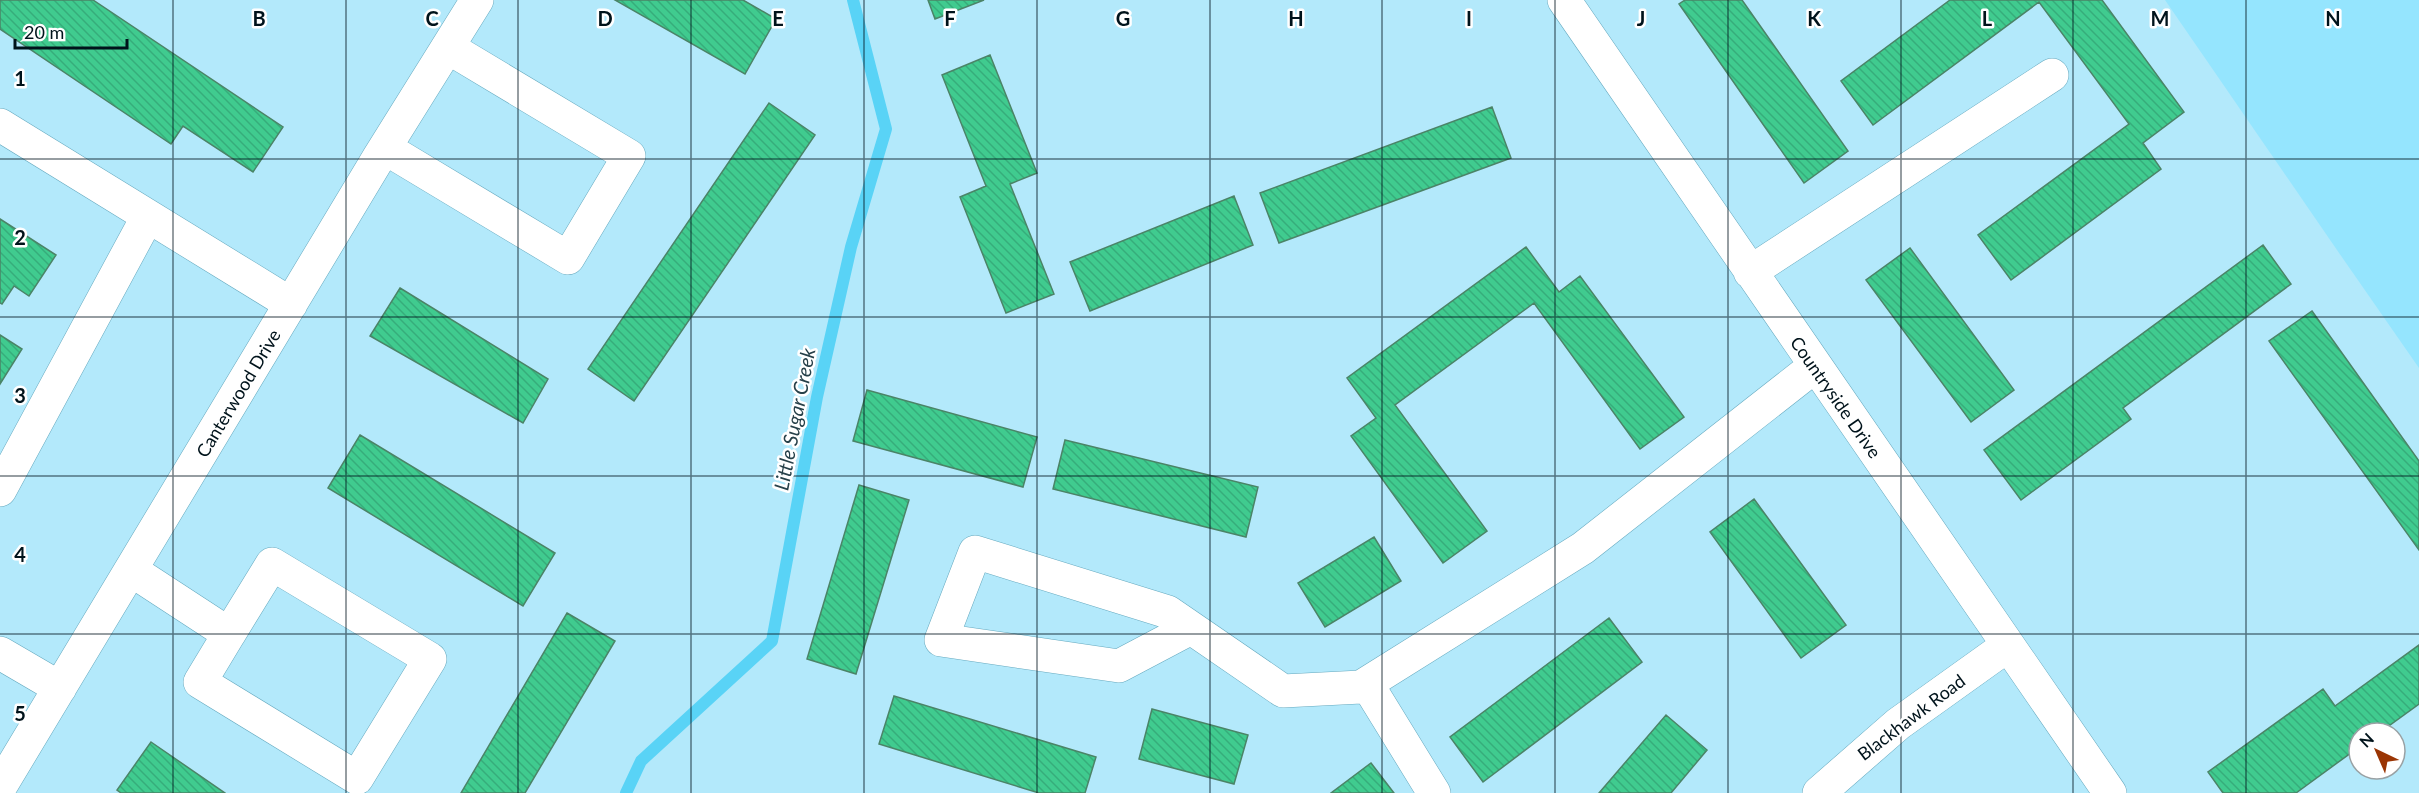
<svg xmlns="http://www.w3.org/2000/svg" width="2419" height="793" viewBox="0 0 2419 793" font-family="Lato,sans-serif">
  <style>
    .built { fill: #95e5fe }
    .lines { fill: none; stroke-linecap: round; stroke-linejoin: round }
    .stream { stroke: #59d3f6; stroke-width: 12 }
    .building { fill: url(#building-back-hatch); stroke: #4b8467; stroke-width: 1.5 }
    .minor-casing { stroke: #65a9bf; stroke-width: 34 }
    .minor { stroke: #fff; stroke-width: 33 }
    .grid { fill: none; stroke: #00131b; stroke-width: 1.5; stroke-opacity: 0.55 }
    .labels { text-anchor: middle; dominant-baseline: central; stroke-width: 5; stroke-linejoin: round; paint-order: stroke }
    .street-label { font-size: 18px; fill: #00131b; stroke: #fff }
    .water-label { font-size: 20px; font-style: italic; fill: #27414a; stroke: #fff }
    .grid-label { font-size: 20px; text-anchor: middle; font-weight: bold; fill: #00131b; stroke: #fff; stroke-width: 5; stroke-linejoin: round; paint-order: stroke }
  </style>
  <defs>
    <pattern id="building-back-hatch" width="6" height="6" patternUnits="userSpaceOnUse" patternTransform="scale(1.5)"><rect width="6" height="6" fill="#40cb8f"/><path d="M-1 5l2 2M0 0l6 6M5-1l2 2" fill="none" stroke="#36ad7b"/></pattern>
  </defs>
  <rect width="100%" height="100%" fill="#b3e9fb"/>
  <path class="built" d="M2165 0H2419V368L2337 250Z"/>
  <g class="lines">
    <path class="stream" d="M626 793 641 761 772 641 817 397 851 247 886 129 853 0"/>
  </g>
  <path class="building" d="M0 0H93L283 127 253 172 183 126 171 144 0 29Z
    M615 0H743L776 19 745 74Z
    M928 0H984L935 19Z
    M1685 0H1742L1848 151 1804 183 1679 4Z
    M1950 0H2102L2184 112 2143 143 2161 169 2011 280 1978 235 2129 124 2039 2 1873 125 1841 81Z
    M990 55 1037 173 1010 184 1054 294 1006 313 960 197 986 186 942 75Z
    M769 103 815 135 634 401 588 369Z
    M1492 107 1511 158 1279 243 1260 193Z
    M1234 196 1253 245 1090 311 1070 262Z
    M0 219 56 255 29 296 14 286 2 304 0 303Z
    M2263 245 2291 284 2123 408 2131 419 2021 500 1984 450Z
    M1526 247 1559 292 1580 276 1684 417 1640 449 1534 303 1395 405 1487 531 1443 563 1351 436 1376 418 1347 378Z
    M1910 248 2014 390 1971 422 1866 280Z
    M400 288 548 379 523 423 370 336Z
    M2312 311 2419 461V550L2269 341Z
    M0 335 22 349 0 384Z
    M867 390 1037 437 1023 487 853 441Z
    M360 435 555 553 523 606 328 488Z
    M1065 440 1258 487 1246 537 1053 489Z
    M859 485 909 500 856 674 807 659Z
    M1754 499 1846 625 1801 658 1710 532Z
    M1374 537 1401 581 1325 627 1298 583Z
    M567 613 615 641 525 793H461Z
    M1609 618 1642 662 1483 782 1450 737Z
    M2419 645V704L2379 733H2359V747L2296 793H2223L2208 772 2323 689 2335 706Z
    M894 696 1096 757 1085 793H1039L879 744Z
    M1152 709 1248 735 1234 784 1139 759Z
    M1666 715 1707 750 1671 793H1599Z
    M151 742 225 793H121L117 790Z
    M1371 763 1394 793H1331Z"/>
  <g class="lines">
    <defs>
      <path id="minor" d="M1564 0 2110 793
        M0 125 291 304
        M385 148 568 258 629 156 449 48
        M1750 272 2052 75
        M0 490 148 216
        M131 570 229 634 200 682 357 778 430 659 272 564 229 634
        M1191 628 1119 666 941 640 975 552 1168 612 1283 691 1361 687 1583 548 1815 366
        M0 653 60 688
        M1367 684 1434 793
        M0 787 379 157 477 0
        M1819 793 1898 724 2007 646"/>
    </defs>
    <use href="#minor" class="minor-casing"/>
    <use href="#minor" class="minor"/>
  </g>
  <path class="grid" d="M173 0V793M346 0V793M518 0V793M691 0V793M864 0V793M1037 0V793M1210 0V793M1382 0V793M1555 0V793M1728 0V793M1901 0V793M2073 0V793M2246 0V793M0 159H2419M0 317H2419M0 476H2419M0 634H2419"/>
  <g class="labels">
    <g class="street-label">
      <text transform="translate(238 393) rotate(-59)">Canterwood Drive</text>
      <text transform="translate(1836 397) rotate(55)">Countryside Drive</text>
      <text transform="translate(1911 717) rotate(-37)">Blackhawk Road</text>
    </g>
    <g class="water-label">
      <text transform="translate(794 419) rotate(-79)">Little Sugar Creek</text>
    </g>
  </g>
  <g class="grid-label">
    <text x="259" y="26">B</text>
    <text x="432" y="26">C</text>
    <text x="605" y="26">D</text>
    <text x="778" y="26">E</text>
    <text x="950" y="26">F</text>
    <text x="1123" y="26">G</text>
    <text x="1296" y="26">H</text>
    <text x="1469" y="26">I</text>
    <text x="1641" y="26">J</text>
    <text x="1814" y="26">K</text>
    <text x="1987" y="26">L</text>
    <text x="2160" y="26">M</text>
    <text x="2333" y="26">N</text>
    <text x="20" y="86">1</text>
    <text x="20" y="245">2</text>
    <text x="20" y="403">3</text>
    <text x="20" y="562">4</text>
    <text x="20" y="721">5</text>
  </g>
  <g transform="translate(2377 751) rotate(316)"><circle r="28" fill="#ffffff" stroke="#99a1a4" stroke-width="1.5"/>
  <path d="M0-4.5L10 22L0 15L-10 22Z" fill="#9a3504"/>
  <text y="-9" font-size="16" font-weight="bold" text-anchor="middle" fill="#00131b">N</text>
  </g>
  <path d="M15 39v9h112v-9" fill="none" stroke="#00131b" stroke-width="3"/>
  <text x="24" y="39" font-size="18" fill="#00131b" stroke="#ffffff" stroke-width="4.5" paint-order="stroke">20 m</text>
</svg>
